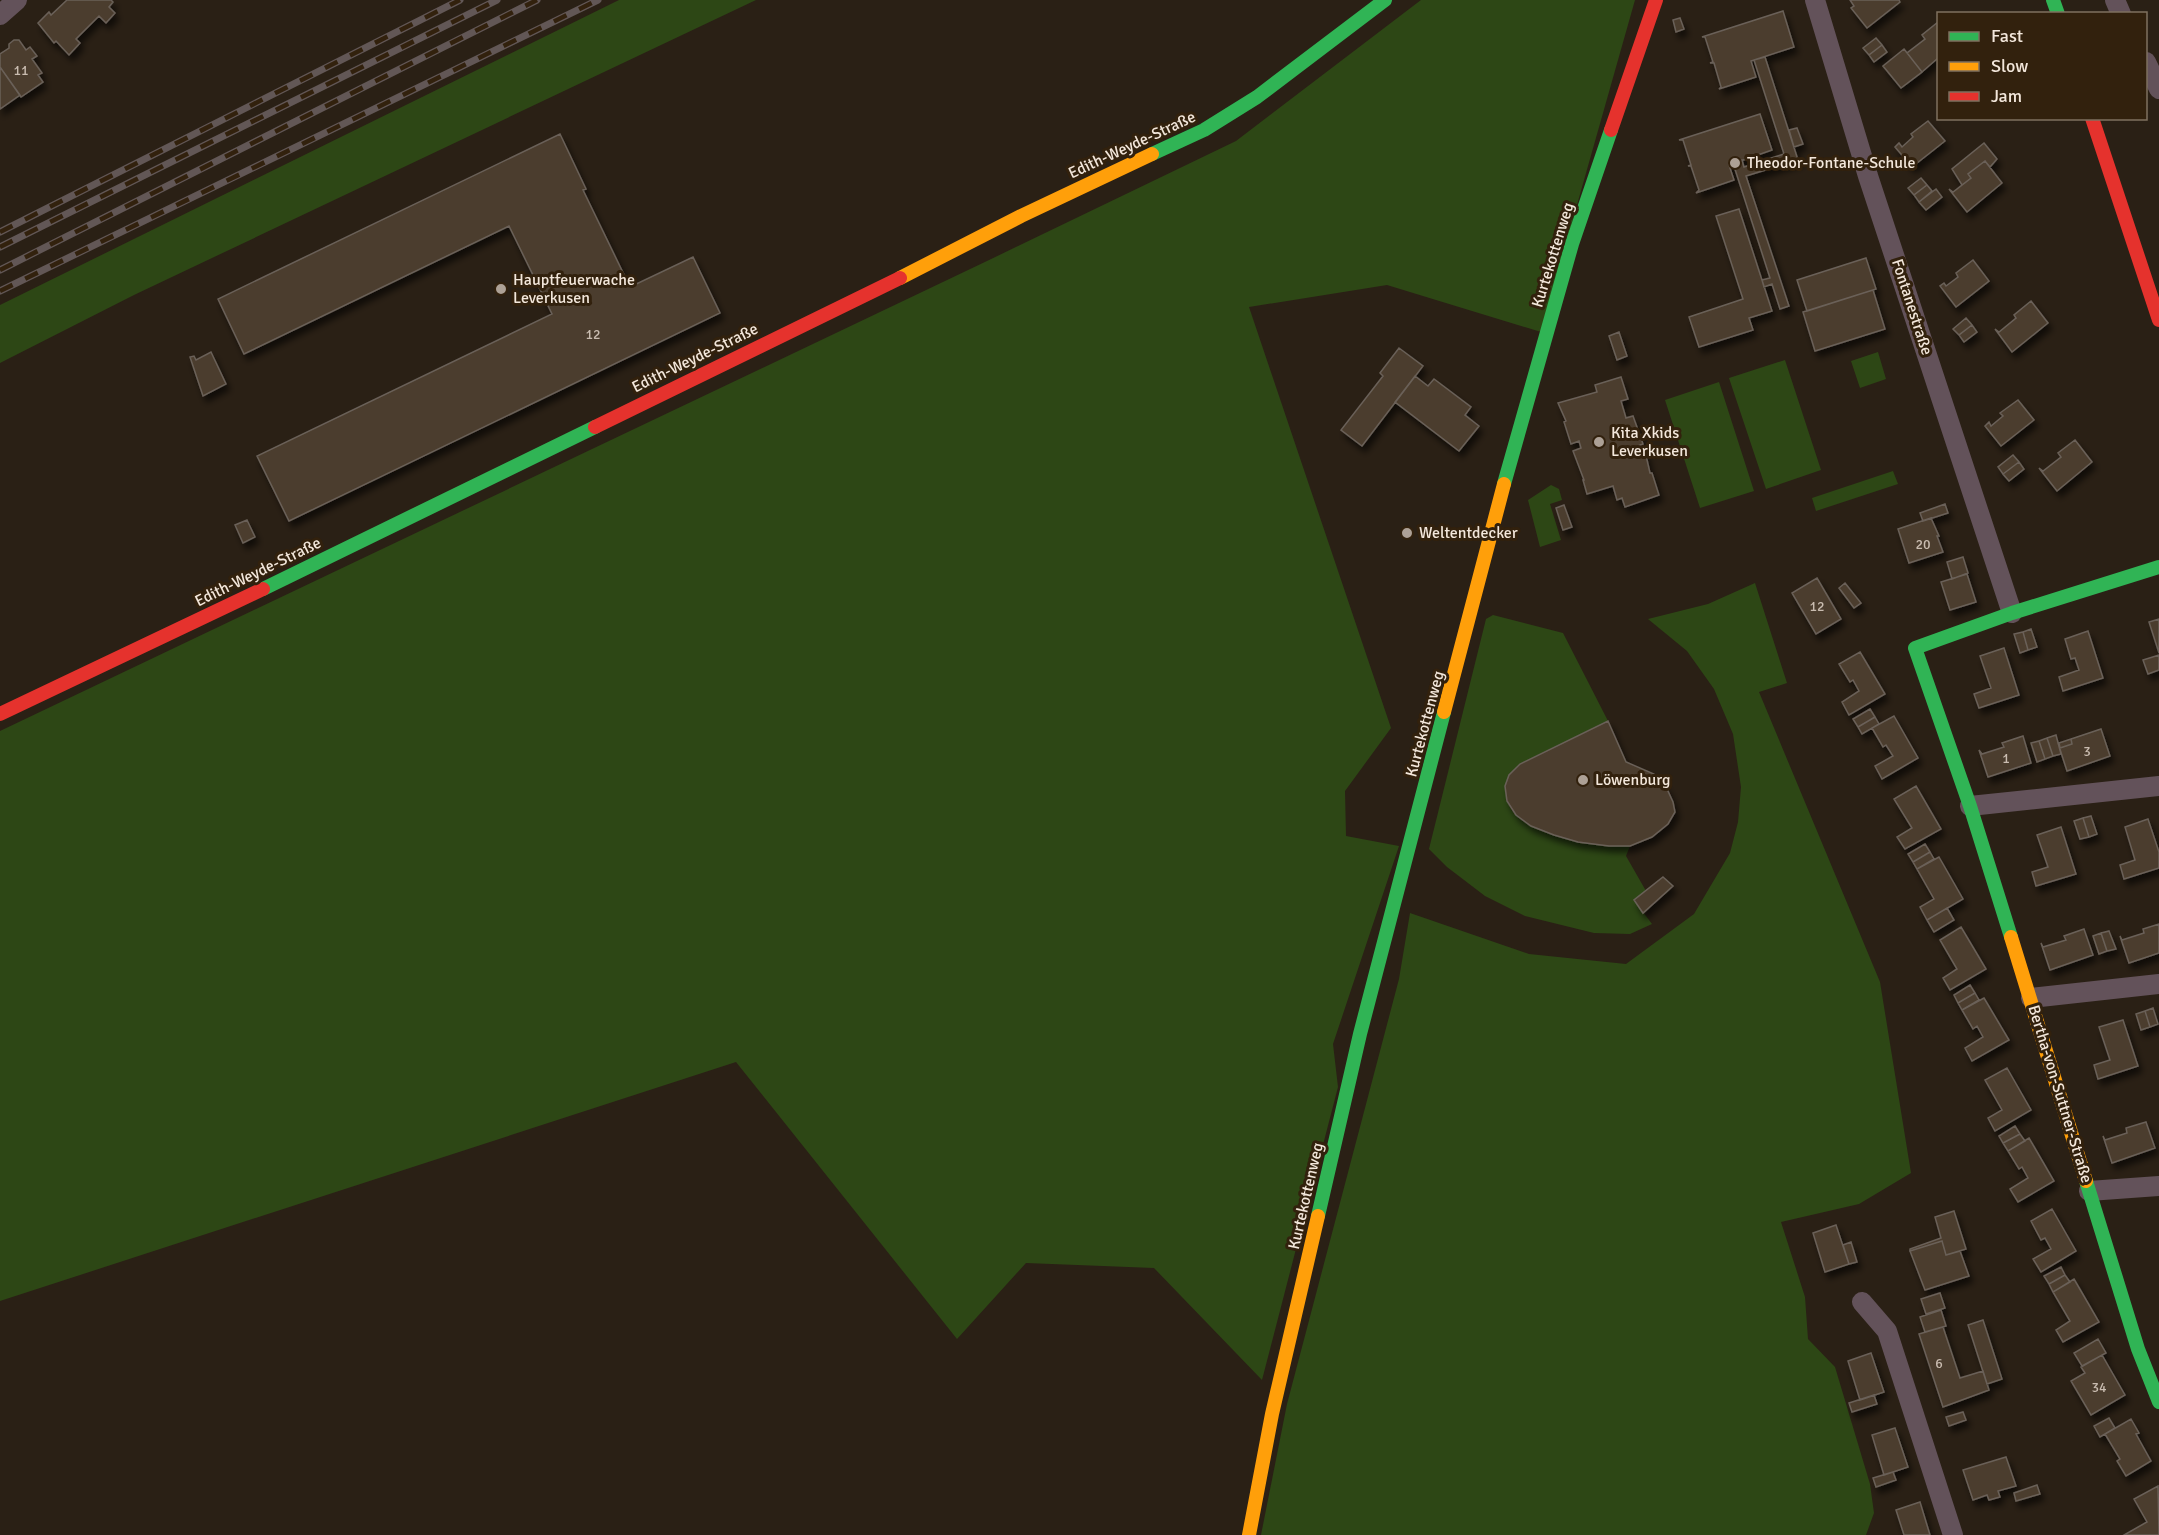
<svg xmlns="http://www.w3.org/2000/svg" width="2159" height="1535" viewBox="0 0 2159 1535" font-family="Signika,sans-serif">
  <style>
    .green { fill: #2d4715 }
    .building { fill: #4c3d2d; stroke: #6a6159; stroke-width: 1.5; filter: url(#shadow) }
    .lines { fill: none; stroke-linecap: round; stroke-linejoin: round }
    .street { stroke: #63525a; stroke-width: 20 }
    .fast { stroke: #30b455; stroke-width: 14 }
    .slow { stroke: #ff9f0a; stroke-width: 14 }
    .jam { stroke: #e5322d; stroke-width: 14 }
    .rail-casing { stroke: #625756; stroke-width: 7 }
    .rail { stroke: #32210d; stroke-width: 4.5; stroke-dasharray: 14; stroke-linecap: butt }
    .poi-dot { fill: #ada196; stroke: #32210d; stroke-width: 2 }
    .labels { text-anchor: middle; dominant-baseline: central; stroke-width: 6; stroke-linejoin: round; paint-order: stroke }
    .number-label { font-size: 14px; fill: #c9bcb0 }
    .street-label { font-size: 16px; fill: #f3e7db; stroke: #32210d }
    .poi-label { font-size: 16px; fill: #f3e7db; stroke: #32210d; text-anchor: start }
  </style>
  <defs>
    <filter id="shadow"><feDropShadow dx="3.5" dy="6" stdDeviation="3" flood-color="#0009"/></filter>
  </defs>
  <rect width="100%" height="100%" fill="#2a2015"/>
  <path class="green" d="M619 0H756L134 295 0 363V305Z
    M1421 0H1635L1541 332 1387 285 1249 307 1391 728 1345 791 1346 836 1399 846 1333 1044 1338 1087 1262 1380 1154 1268 1026 1263 957 1339 736 1062 0 1301V731L987 261 1236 141Z
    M1878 352 1886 379 1860 388 1851 361Z
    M1785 360 1821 470 1766 489 1729 378Z
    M1719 382 1754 491 1700 508 1665 400Z
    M1893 471 1898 484 1816 511 1812 498Z
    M1551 485 1559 489 1562 500 1550 504 1561 540 1540 547 1528 500Z
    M1755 583 1787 683 1759 692 1880 982 1911 1173 1859 1204 1781 1222 1805 1297 1808 1339 1835 1367 1870 1484 1874 1513 1866 1535H1261L1287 1404 1399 979 1410 913 1529 954 1626 964 1694 914 1730 853 1738 822 1741 787 1733 734 1714 689 1687 651 1648 619 1708 604Z
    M1493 615 1563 633 1608 721 1520 764C1509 775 1505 781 1507 797 1511 838 1599 841 1630 846L1626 856 1646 891 1634 900 1652 924 1630 934 1594 933 1525 916 1485 896 1447 867 1429 849 1486 619Z"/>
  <path class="building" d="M67 0H111L113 2 109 7 115 13 106 23 99 16 76 39 80 43 69 55 56 41 54 43 38 23 49 12 51 15Z
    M1850 0H1899L1900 2 1867 28 1851 8 1854 6Z
    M1783 11 1794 47 1751 61 1756 77 1719 89 1721 87 1714 63H1710L1713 62 1705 37H1702Z
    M1680 18 1684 29 1676 32 1673 20Z
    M1938 22V58L1922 72 1907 53 1925 39 1922 35Z
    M1876 38 1882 45 1869 55 1863 48Z
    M14 40H19L26 50 30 47 37 56 32 59 42 73 38 75 43 82 21 97 0 67V54L9 48V44Z
    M1882 45 1887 52 1874 62 1869 55Z
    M1904 49 1922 72 1901 88 1883 66Z
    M1765 57 1798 160 1746 176 1789 306 1780 309 1772 284 1764 287 1762 280 1770 278 1733 163 1742 160 1744 167 1784 154 1754 60Z
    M0 67 20 95 0 109Z
    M1760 114 1772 150 1729 165 1734 180 1696 193 1699 190 1691 166H1688L1691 165 1683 140H1679Z
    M1928 121 1945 141 1912 167 1895 147 1899 143 1902 147 1913 137 1911 134Z
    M1797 128 1803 144 1794 147 1789 130Z
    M560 134 586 189 583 190 630 287 693 257 720 313 289 521 257 456 552 314 509 226 244 354 218 299Z
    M1984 143 1997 159 1990 167 1985 161 1968 174 1971 178 1962 185 1952 169Z
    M1985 161 2002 183 1967 212 1949 189 1953 192 1971 178 1968 174Z
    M1921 178 1927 185 1914 195 1908 188Z
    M1927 185 1932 191 1919 202 1914 195Z
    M1936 189 1942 197 1926 210 1919 202Z
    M1739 209 1772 311 1749 318 1753 330 1699 347 1689 317 1743 299 1716 216Z
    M1866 258 1876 289 1807 311 1797 280Z
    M1973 260 1989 281 1956 307 1940 286 1944 283 1946 286 1958 277 1956 273Z
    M1873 290 1885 329 1815 351 1803 312Z
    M2031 301 2048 323 2012 352 1995 329 1999 332 2016 318 2014 315Z
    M1966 318 1972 325 1959 335 1953 329Z
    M1972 325 1977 332 1964 342 1959 335Z
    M1619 332 1627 356 1617 360 1609 336Z
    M1399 348 1423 366 1362 446 1341 430 1383 376 1380 373Z
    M211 352 226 384 203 396 190 357 194 356 196 360Z
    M1415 376 1428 386 1434 379 1471 407 1465 415 1479 426 1459 451 1395 402Z
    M1621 377 1628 399 1621 401 1626 418 1633 416 1643 444 1635 447 1637 454 1645 451 1650 473H1652L1659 495 1625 507 1622 498 1617 500 1613 486 1587 494 1583 480H1584L1573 451 1581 448 1579 441 1571 444 1564 422 1566 421 1558 403 1597 392 1595 385Z
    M2018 400 2034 420 2001 446 1985 426 1989 422 1991 426 2003 416 2000 413Z
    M2075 440 2092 462 2057 491 2039 468 2043 471 2061 457 2058 453Z
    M2013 455 2019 462 2003 474 1998 467Z
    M2019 462 2024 469 2009 481 2003 474Z
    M1945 504 1948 513 1923 521 1920 513Z
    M1564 505 1572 527 1563 530 1556 508Z
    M1931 518 1939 536H1937L1943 552 1909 563 1898 529Z
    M247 520 255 537 243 543 235 525Z
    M1963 557 1968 573 1952 579 1947 562Z
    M1967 574 1976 602 1950 610 1941 582Z
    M1817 578 1841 619 1816 634 1792 593Z
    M1845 583 1861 603 1854 608 1839 588Z
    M2159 619V653L2149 622Z
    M2031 629 2037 647 2028 650 2023 632Z
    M2088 631 2103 678 2063 691 2059 677 2079 670 2075 658 2071 659 2065 639Z
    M2023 632 2028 650 2020 653 2014 634Z
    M2004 648 2019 695 1979 708 1974 694 1991 688 1980 656Z
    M1860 652 1885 694 1849 715 1842 702 1859 691 1853 680 1850 682 1839 664Z
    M2159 655V670L2148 674 2143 660Z
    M1870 709 1875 717 1858 727 1853 719Z
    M1894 716 1918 758 1882 779 1875 766 1893 756 1886 745 1883 747 1872 728Z
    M1875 717 1879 724 1862 734 1858 727Z
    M1608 721 1626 762 1654 774 1667 789 1673 802 1675 812 1668 824 1652 837 1630 846H1609L1578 842 1554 835 1531 826 1516 815 1507 801 1505 786 1509 775 1520 764Z
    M2101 729 2110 756 2067 771 2058 743 2060 748 2072 744 2071 739Z
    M2056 735 2061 754 2053 756 2047 738Z
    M2023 736 2031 763 1988 777 1979 750 1982 754 2004 747 2002 743Z
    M2047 738 2053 756 2045 759 2039 741Z
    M2071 739 2072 744 2060 748 2059 743Z
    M2039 741 2045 759 2037 762 2031 743Z
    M1916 786 1941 829 1905 849 1897 837 1912 828 1894 799Z
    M2091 816 2097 834 2089 837 2083 818Z
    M2083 818 2089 837 2080 839 2074 821Z
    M2148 819 2159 852V868L2124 879 2120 865 2135 860 2125 827Z
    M2061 827 2076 874 2036 886 2032 872 2048 867 2037 835Z
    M1925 844 1930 852 1913 862 1908 854Z
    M1930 852 1934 859 1917 869 1913 862Z
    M1939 857 1963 899 1927 920 1920 907 1934 899 1917 869Z
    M1663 877 1673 886 1643 913 1634 900Z
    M1947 908 1954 920 1934 932 1927 920Z
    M2159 924V953L2129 963 2120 936 2122 940 2144 933 2143 929Z
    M1961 927 1986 969 1950 990 1943 978 1957 969 1940 940Z
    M2084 929 2093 955 2050 970 2041 943 2043 947 2066 940 2064 936Z
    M2109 931 2116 949 2107 951 2101 933Z
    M2101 933 2107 951 2099 954 2093 936Z
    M1970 985 1975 993 1958 1003 1954 995Z
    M1975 993 1979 1000 1962 1010 1958 1003Z
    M1984 998 2009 1040 1972 1061 1965 1048 1983 1037 1977 1026 1973 1029 1962 1010Z
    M2153 1008 2158 1024 2150 1027 2145 1011Z
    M2145 1011 2150 1027 2141 1030 2136 1014Z
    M2123 1020 2138 1066 2098 1079 2094 1065 2110 1060 2099 1027Z
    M2007 1068 2031 1110 1995 1131 1988 1118 2002 1110 1985 1080Z
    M2146 1122 2155 1148 2112 1163 2103 1136 2105 1140 2127 1133 2126 1128Z
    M2015 1126 2020 1134 2003 1143 1999 1136Z
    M2020 1134 2025 1141 2008 1151 2003 1143Z
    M2029 1138 2054 1181 2018 1202 2010 1189 2028 1178 2022 1167 2019 1169 2008 1151Z
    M2052 1209 2076 1251 2041 1272 2033 1259 2051 1249 2045 1238 2041 1240 2031 1221Z
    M1954 1211 1966 1249 1946 1255 1942 1241 1910 1251V1249L1941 1238 1935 1217Z
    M1836 1225 1849 1264 1825 1272 1813 1233Z
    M1942 1241 1946 1255 1960 1251 1969 1276 1925 1290 1910 1251Z
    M1851 1242 1857 1262 1849 1264 1843 1245Z
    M2061 1267 2065 1275 2049 1284 2044 1276Z
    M2065 1275 2070 1282 2053 1292 2049 1284Z
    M2074 1279 2099 1322 2063 1342 2056 1330 2070 1321 2053 1292Z
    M1940 1293 1945 1308 1926 1314 1921 1299Z
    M1941 1310 1946 1326 1925 1332 1920 1317Z
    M1983 1320 2002 1379 1987 1384 1968 1325Z
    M1943 1327 1960 1378 1983 1371 1989 1390 1943 1407 1919 1334Z
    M2098 1339 2106 1353 2082 1366 2074 1353Z
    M1871 1353 1884 1392 1860 1400 1848 1361Z
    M2102 1355 2125 1395 2091 1415 2071 1381 2085 1373 2081 1367Z
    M1874 1395 1877 1404 1852 1412 1849 1403Z
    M1963 1412 1966 1420 1949 1426 1946 1417Z
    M2109 1418 2115 1428 2100 1437 2094 1426Z
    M2131 1419 2139 1433 2136 1434 2151 1461 2126 1476 2117 1461 2120 1459 2105 1434Z
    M1895 1428 1908 1467 1884 1475 1872 1435Z
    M2006 1457 2016 1486 1998 1491 2000 1497 1989 1500 1987 1495 1973 1500 1963 1470Z
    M1893 1472 1896 1480 1876 1487 1873 1478Z
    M2037 1485 2040 1494 2016 1501 2014 1493Z
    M2158 1486 2159 1535H2124L2147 1522 2134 1499Z
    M1920 1502 1930 1535H1904L1896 1510Z"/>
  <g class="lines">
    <path class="street" d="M1815 0 1868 176 2012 613
      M2115 0 2121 14
      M0 15 17 0
      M2146 62 2159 89
      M1970 806 2159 786
      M2031 998 2159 984
      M2089 1191 2159 1186
      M1862 1302 1887 1331 1953 1535"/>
    <path class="fast" d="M2053 0 2058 14
      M1152 154 1204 130 1257 97 1385 0
      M1504 484 1572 244 1611 130
      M263 589 595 427
      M2011 937 1970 806 1915 648 2012 613 2159 567
      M2086 1181 2138 1349 2159 1402
      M1318 1216 1360 1034 1444 712"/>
    <path class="slow" d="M900 278 1021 216 1152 154
      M1444 712 1504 484
      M2011 937 2086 1181
      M1249 1535 1272 1414 1318 1216"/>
    <path class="jam" d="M2092 118 2159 320
      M1611 130 1656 0
      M595 427 900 278
      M0 714 263 589"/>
    <defs>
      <path id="rail" d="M0 232 460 0
        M0 247 497 0
        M0 270 537 0
        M0 291 598 0"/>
    </defs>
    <use href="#rail" class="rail-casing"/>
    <use href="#rail" class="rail"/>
  </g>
  <g class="poi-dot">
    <circle cx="1735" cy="163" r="6"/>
    <circle cx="501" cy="289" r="6"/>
    <circle cx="1599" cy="442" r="6"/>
    <circle cx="1407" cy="533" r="6"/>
    <circle cx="1583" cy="780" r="6"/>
  </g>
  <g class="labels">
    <g class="number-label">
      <text x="21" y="70">11</text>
      <text x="593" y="334">12</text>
      <text x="1923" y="544">20</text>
      <text x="1817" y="606">12</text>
      <text x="2087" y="751">3</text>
      <text x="2006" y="758">1</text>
      <text x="1939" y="1363">6</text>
      <text x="2099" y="1387">34</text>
    </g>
    <g class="street-label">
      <text transform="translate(1132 145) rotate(-25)">Edith-Weyde-Straße</text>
      <text transform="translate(1553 255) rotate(-73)">Kurtekottenweg</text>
      <text transform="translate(1912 307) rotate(72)">Fontanestraße</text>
      <text transform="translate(695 358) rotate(-26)">Edith-Weyde-Straße</text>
      <text transform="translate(258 572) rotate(-26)">Edith-Weyde-Straße</text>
      <text transform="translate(1425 724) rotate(-75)">Kurtekottenweg</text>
      <text transform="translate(2060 1094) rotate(73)">Bertha-von-Suttner-Straße</text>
      <text transform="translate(1306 1196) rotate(-77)">Kurtekottenweg</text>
    </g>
    <g class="poi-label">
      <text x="1747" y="163">Theodor-Fontane-Schule</text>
      <text x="513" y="280">Hauptfeuerwache<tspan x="513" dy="18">Leverkusen</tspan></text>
      <text x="1611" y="433">Kita Xkids<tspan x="1611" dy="18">Leverkusen</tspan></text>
      <text x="1419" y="533">Weltentdecker</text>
      <text x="1595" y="780">Löwenburg</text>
    </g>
  </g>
  <rect x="1937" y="12" width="210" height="108" fill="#32210d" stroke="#7f705f" stroke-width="1.5"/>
  <rect x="1949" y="32" width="30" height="9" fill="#30b455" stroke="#7f705f" stroke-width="1.5"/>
  <text x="1991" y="42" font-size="18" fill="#f3e7db">Fast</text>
  <rect x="1949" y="62" width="30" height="9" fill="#ff9f0a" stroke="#7f705f" stroke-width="1.5"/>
  <text x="1991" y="72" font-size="18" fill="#f3e7db">Slow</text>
  <rect x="1949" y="92" width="30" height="9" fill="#e5322d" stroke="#7f705f" stroke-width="1.5"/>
  <text x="1991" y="102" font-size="18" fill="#f3e7db">Jam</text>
</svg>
